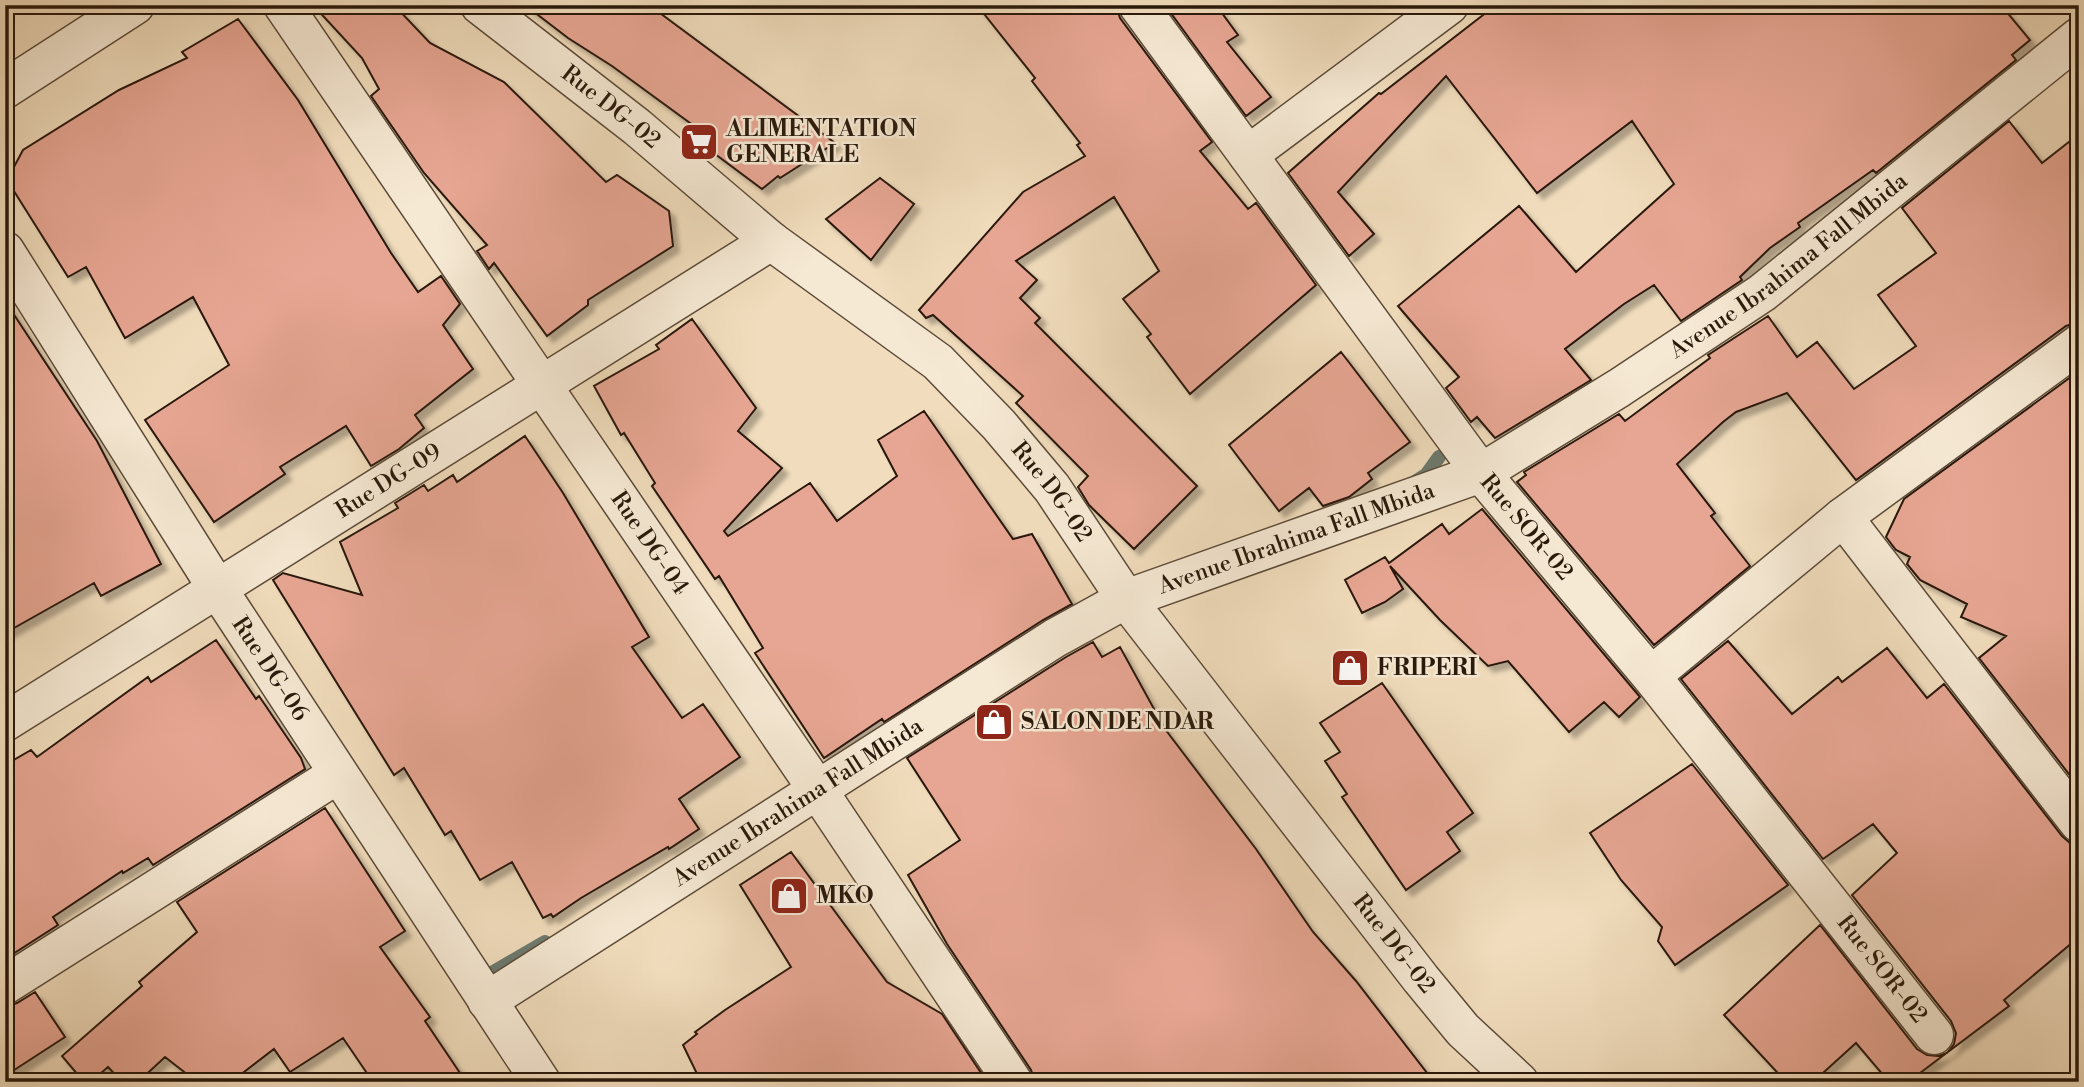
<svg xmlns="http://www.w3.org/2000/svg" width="2084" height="1087" viewBox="0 0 2084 1087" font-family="'Libre Bodoni',serif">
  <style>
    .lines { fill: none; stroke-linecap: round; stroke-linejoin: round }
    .stream { stroke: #6d7a6f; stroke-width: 14 }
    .building { fill: #e7a693; stroke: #29190b; stroke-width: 2; filter: url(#shadow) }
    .street-casing { stroke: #5b4a38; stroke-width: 41 }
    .street { stroke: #f6e9d4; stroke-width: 38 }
    .labels { text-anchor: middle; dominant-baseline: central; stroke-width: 5; stroke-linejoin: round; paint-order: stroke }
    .street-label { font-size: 23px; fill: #29190b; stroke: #f6e9d4 }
    .poi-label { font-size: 23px; font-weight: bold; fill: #29190b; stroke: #f6e9d4; text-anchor: start }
  </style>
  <defs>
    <filter id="shadow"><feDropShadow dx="6" dy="6" stdDeviation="2" flood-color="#0004"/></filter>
  </defs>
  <rect width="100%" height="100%" fill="#f1ddbd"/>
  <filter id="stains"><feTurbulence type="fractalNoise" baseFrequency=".00286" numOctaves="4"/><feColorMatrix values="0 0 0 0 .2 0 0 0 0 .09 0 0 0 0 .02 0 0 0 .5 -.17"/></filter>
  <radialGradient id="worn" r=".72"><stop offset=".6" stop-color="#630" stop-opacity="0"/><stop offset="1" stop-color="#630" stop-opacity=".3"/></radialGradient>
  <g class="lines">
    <path class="stream" d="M1415 482 1426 475 1439 457
      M478 981 545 942"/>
  </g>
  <path class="building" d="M313 5H394L430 43 504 82 606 182 617 175 669 211 673 246 588 300V305L547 336 494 263 489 269 477 251 487 245 424 173 371 96 379 89 362 58Z
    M525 5H649L835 143 780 178 778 176 762 189 699 142 705 134 612 66 568 38Z
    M977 5H1116L1120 18 1212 142 1200 151 1248 209 1256 203 1316 285 1190 394 1147 337 1151 334 1123 299 1159 271 1114 197 1016 261 1037 280 1020 298 1040 318 1035 323 1197 486 1134 549 1089 505 1078 487 1088 476 1016 403 1023 396 933 315 926 318 919 310 1023 192 1085 156 1077 145 1080 143 1032 81 1035 78Z
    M1165 5H1216L1238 35 1227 42 1271 97 1246 116Z
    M1496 5H2001L2030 40 2012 55 2016 60 1876 173 1873 170 1798 223 1800 227 1770 248 1740 277 1742 280 1681 321 1654 285 1624 304 1565 349 1591 380 1495 438 1477 417 1471 422 1446 388 1459 377 1398 306 1519 206 1576 272 1674 184 1632 121 1537 193 1446 76 1338 192 1374 234 1349 256 1288 173 1379 93 1381 94Z
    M238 19 298 100 391 253 418 292 441 276 460 304 443 325 473 369 415 415 424 428 399 449 371 466 346 426 280 467 285 474 214 522 145 420 229 365 193 297 125 338 86 267 68 277 7 180 23 150 119 90 187 58 182 52Z
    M2009 121 2042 163 2079 134V322L2066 326 1856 480 1787 393 1736 412 1723 422 1677 464 1715 513 1711 516 1750 566 1654 645 1517 482 1526 475 1524 472 1619 414 1625 421 1710 358 1708 355 1768 316 1797 357 1817 342 1854 389 1916 346 1878 295 1936 253 1902 208Z
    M880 178 914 204 871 260 826 219Z
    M5 301 97 441 161 564 101 596 94 583 5 633Z
    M692 319 756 408 738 431 782 468 724 531 728 536 810 483 837 521 897 476 878 440 924 411 1013 539 1032 534 1072 604 1043 620 884 722 882 719 824 758 755 653 763 648 719 576 715 579 652 486 655 483 624 433 621 435 594 386 659 349 656 345Z
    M1341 352 1410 442 1368 473 1372 479 1349 497 1323 506 1309 488 1279 511 1229 445Z
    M2079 371V787L1979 658 2006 636 1961 617 1967 604 1920 580 1907 564 1910 557 1896 550 1886 537 1904 499Z
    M525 436 563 493 649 637 632 647 682 718 703 704 740 757 679 799 699 829 669 849 668 847 581 898 553 917 551 914 543 918 512 862 480 880 451 831 445 835 404 768 394 775 273 580 283 573 362 595 340 542 398 508 395 503 424 485 428 491 453 475 457 482Z
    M1482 509 1640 697 1619 717 1604 702 1569 732 1508 661 1488 666 1440 620 1390 566 1403 589 1385 602 1362 613 1345 580 1385 557 1389 563 1442 524 1449 534Z
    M216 640 256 699 259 696 301 758 305 769 153 865 148 858 123 873 122 871 53 917 58 925 5 959V765L31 750 37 757 148 677 151 682Z
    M1728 641 1792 714 1838 677 1842 682 1887 648 1927 698 1944 684 2062 836 2070 843 2079 844V937L2004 1000 2009 1006 1908 1082H1889L1856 1043 1813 1082H1786L1724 1015 1820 925 1917 1049 1927 1055 1938 1056 1947 1053 1954 1044 1956 1033 1951 1021 1852 895 1897 853 1873 824 1823 859 1681 679Z
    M1093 642 1102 657 1120 647 1165 729 1256 849 1313 932 1356 981 1434 1082H1035L1031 1070 947 944 908 875 960 840 907 758 1066 657Z
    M1382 683 1473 813 1447 832 1460 851 1406 890 1342 797 1347 794 1325 761 1340 752 1320 723Z
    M1692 764 1788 885 1675 965 1658 941 1662 927 1621 880 1590 833Z
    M325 808 405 931 380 947 430 1017 425 1021 466 1082H373L343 1038 290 1072 274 1049 231 1082H197L165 1057 138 1082H122L108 1067 91 1082H84L62 1056 142 986 139 982 197 932 177 902Z
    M791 852 887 982 942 1014 987 1082H701L683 1045 697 1034 695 1032 725 1010 791 967 740 885Z
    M35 992 65 1037 5 1076V1007L17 1003Z"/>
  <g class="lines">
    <defs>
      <g id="street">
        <path id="s1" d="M283 5 817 789 1013 1082"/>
        <path id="s2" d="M480 5 637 127 771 241 938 362 999 425 1052 488 1126 599 1421 979 1463 1030 1519 1082"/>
        <path id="s3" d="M1138 5 1481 473 1651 676 1934 1035"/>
        <path d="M5 89 135 5"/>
        <path d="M1248 155 1449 5"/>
        <path id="s4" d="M5 251 217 588 541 1082"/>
        <path d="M1843 517 2079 823"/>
        <path d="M1651 676 1843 517 2079 344"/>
        <path id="s5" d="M5 722 771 241"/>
        <path d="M5 985 338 774"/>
        <path id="s6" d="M487 1001 1055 638 1126 599 1481 473 1619 388 1762 293 2079 37"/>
      </g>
    </defs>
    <use href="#street" class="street-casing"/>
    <use href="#street" class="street"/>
  </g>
  <defs>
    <symbol id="supermarket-square" viewBox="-11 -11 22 22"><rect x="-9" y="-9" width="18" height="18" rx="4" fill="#8f2418" stroke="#f6e9d4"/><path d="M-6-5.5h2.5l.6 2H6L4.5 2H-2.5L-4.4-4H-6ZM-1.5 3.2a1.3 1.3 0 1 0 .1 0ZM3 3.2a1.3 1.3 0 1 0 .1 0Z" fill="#fff"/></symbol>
    <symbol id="shop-square" viewBox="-11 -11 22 22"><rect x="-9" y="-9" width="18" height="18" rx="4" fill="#8f2418" stroke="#f6e9d4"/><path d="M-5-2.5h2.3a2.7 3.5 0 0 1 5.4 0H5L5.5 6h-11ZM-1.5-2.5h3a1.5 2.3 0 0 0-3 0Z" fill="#fff"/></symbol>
  </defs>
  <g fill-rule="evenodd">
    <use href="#supermarket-square" x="677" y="120" width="44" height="44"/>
    <use href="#shop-square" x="1328" y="646" width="44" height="44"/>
    <use href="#shop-square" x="972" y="700" width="44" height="44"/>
    <use href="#shop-square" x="767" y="874" width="44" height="44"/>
  </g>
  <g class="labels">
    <g class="street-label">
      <text stroke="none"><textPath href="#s2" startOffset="166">Rue DG-02</textPath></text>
      <text stroke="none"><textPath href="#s6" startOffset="1503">Avenue Ibrahima Fall Mbida</textPath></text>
      <text stroke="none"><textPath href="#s5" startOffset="453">Rue DG-09</textPath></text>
      <text stroke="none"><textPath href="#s2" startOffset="754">Rue DG-02</textPath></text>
      <text stroke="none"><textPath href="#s3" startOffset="651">Rue SOR-02</textPath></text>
      <text stroke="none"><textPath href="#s6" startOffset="936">Avenue Ibrahima Fall Mbida</textPath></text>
      <text stroke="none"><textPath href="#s1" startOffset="651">Rue DG-04</textPath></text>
      <text stroke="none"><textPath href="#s4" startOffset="495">Rue DG-06</textPath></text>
      <text stroke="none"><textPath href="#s6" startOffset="369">Avenue Ibrahima Fall Mbida</textPath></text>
      <text stroke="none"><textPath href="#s2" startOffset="1321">Rue DG-02</textPath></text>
      <text stroke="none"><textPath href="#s3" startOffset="1218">Rue SOR-02</textPath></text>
    </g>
    <g class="poi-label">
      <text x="726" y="129">ALIMENTATION<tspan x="726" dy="26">GENERALE</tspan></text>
      <text x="1377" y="668">FRIPERI</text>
      <text x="1021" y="722">SALON DE NDAR</text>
      <text x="816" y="896">MKO</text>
    </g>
  </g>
  <rect width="2084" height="1087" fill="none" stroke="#f1ddbd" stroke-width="28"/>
  <rect x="7" y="7" width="2070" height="1073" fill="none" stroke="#29190b" stroke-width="3.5"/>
  <rect x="14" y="14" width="2056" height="1059" fill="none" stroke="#29190b" stroke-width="2"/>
  <rect width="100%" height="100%" filter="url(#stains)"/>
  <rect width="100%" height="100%" fill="url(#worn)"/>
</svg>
